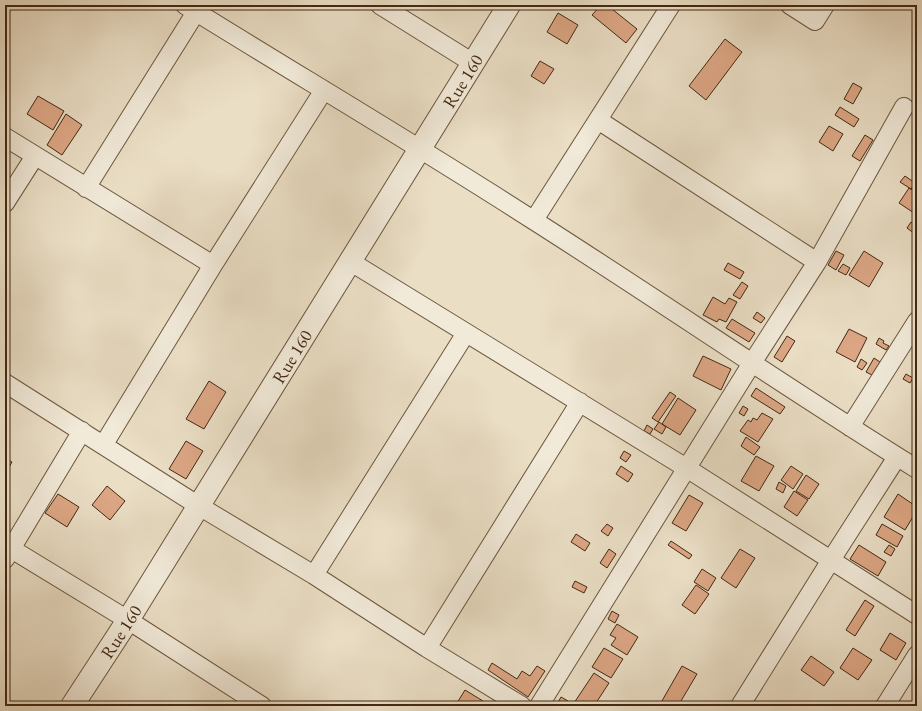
<svg xmlns="http://www.w3.org/2000/svg" width="922" height="711" viewBox="0 0 922 711" font-family="'EB Garamond',serif">
  <style>
    .building { fill: #dca684; stroke: #432911 }
    .lines { fill: none; stroke-linecap: round; stroke-linejoin: round }
    .minor-casing { stroke: #6d563e; stroke-width: 20 }
    .tertiary-casing { stroke: #6d563e; stroke-width: 24 }
    .minor { stroke: #f1ead9; stroke-width: 18 }
    .tertiary { stroke: #f1ead9; stroke-width: 22 }
    .labels { text-anchor: middle; dominant-baseline: central; stroke-width: 3; stroke-linejoin: round; paint-order: stroke }
    .street-label { font-size: 18px; fill: #432911; stroke: #f1ead9 }
  </style>
  <rect width="100%" height="100%" fill="#eadec5"/>
  <filter id="stains"><feTurbulence type="fractalNoise" baseFrequency=".005" numOctaves="4"/><feColorMatrix values="0 0 0 0 .2 0 0 0 0 .09 0 0 0 0 .02 0 0 0 .5 -.17"/></filter>
  <radialGradient id="worn" r=".72"><stop offset=".6" stop-color="#630" stop-opacity="0"/><stop offset="1" stop-color="#630" stop-opacity=".3"/></radialGradient>
  <path class="building" d="M601 5H607L637 29 626 43 592 15Z
    M558 13 578 25 567 44 547 32Z
    M725 39 742 52 706 100 689 86Z
    M540 61 554 69 544 84 531 76Z
    M853 83 862 88 853 104 844 99Z
    M38 96 64 111 53 130 27 114Z
    M840 107 859 119 854 127 835 115Z
    M66 114 82 125 62 155 47 145Z
    M829 126 843 134 833 151 819 142Z
    M865 135 873 140 860 161 852 156Z
    M905 176 915 183 911 189 900 182Z
    M909 188 917 193V208L914 213 899 203Z
    M911 222 917 226V231L915 234 907 228Z
    M836 251 844 255 836 270 828 265Z
    M864 251 883 263 869 287 849 275Z
    M728 263 744 272 740 279 724 270Z
    M843 264 850 268 846 275 838 271Z
    M742 282 748 286 740 299 733 295Z
    M713 297 725 304 729 298 737 302 726 322 719 319 717 322 703 315Z
    M757 312 765 318 761 323 753 318Z
    M732 319 755 333 749 342 726 328Z
    M849 329 867 338 855 362 836 352Z
    M787 336 795 341 782 362 774 357Z
    M879 338 884 341 883 343 889 346 886 350 876 344Z
    M703 356 731 369 721 390 693 376Z
    M874 358 880 362 872 375 866 372Z
    M861 359 867 363 862 370 857 367Z
    M906 374 913 378 910 383 903 379Z
    M209 381 226 392 204 429 186 419Z
    M756 388 785 407 780 414 751 396Z
    M670 392 676 396 658 422 652 418Z
    M678 398 696 410 680 435 662 424Z
    M743 406 748 409 744 416 739 413Z
    M762 413 773 419 758 442 740 431 748 420 751 422 753 418 757 420Z
    M659 422 666 427 662 434 654 429Z
    M647 425 653 429 650 434 644 431Z
    M746 437 760 447 754 455 741 446Z
    M186 441 203 451 186 479 169 469Z
    M624 451 631 455 626 462 620 458Z
    M756 456 774 466 759 491 741 481Z
    M5 458 12 462 5 474Z
    M621 466 633 474 628 482 616 474Z
    M791 466 803 474 793 489 781 480Z
    M806 475 819 484 809 499 796 491Z
    M779 482 786 486 783 493 776 489Z
    M107 486 125 501 110 520 92 505Z
    M794 491 808 500 797 516 784 507Z
    M58 494 79 507 67 527 45 513Z
    M898 494 917 507V510L905 530 884 517Z
    M689 495 703 503 686 531 672 523Z
    M607 524 613 528 608 536 601 531Z
    M882 524 903 536 897 547 876 535Z
    M576 534 590 543 585 551 571 542Z
    M671 541 692 555 689 559 668 545Z
    M859 545 886 562 878 576 850 559Z
    M889 545 895 549 891 556 884 552Z
    M609 549 616 554 607 568 600 563Z
    M740 549 755 558 736 588 721 578Z
    M702 569 716 578 708 591 694 582Z
    M575 581 587 587 584 593 572 587Z
    M696 585 709 594 695 614 682 605Z
    M865 600 874 606 855 636 846 630Z
    M612 611 619 615 615 623 608 619Z
    M617 624 638 637 627 655 611 645 616 638 610 635Z
    M890 633 906 643 896 660 880 650Z
    M604 648 623 659 611 678 592 667Z
    M853 648 872 660 858 680 840 668Z
    M811 656 834 672 824 686 801 670Z
    M492 663 517 679 522 671 530 676 537 666 545 671 528 697 488 670Z
    M682 666 697 674 678 706H659Z
    M594 673 609 683 594 706H572Z
    M465 690 483 701 480 706H462L457 703Z
    M561 697 568 701 564 706H556Z"/>
  <g class="lines">
    <defs>
      <path id="minor" d="M185 5C301 77 418 146 533 220 662 302 788 389 917 469
        M380 5 473 63
        M790 5 815 21 825 5
        M598 120 817 262
        M5 137 213 265
        M86 188 196 12
        M5 203 35 156
        M534 220 671 5
        M351 262 688 469 917 615
        M5 383 199 506 314 575 427 648 522 706
        M850 427 917 321
        M104 444 213 265 324 90
        M5 545 128 620 262 706
        M5 559 82 431
        M314 575 466 333
        M427 648 580 402
        M539 706 752 363 817 262 904 107
        M740 706 831 560 897 457
        M885 706 917 655"/>
      <g id="tertiary">
        <path id="s1" d="M72 706 128 620 509 5"/>
      </g>
    </defs>
    <use href="#minor" class="minor-casing"/>
    <use href="#tertiary" class="tertiary-casing"/>
    <use href="#minor" class="minor"/>
    <use href="#tertiary" class="tertiary"/>
  </g>
  <g class="labels">
    <g class="street-label">
      <text stroke="none"><textPath href="#s1" startOffset="737">Rue 160</textPath></text>
      <text stroke="none"><textPath href="#s1" startOffset="413">Rue 160</textPath></text>
      <text stroke="none"><textPath href="#s1" startOffset="89">Rue 160</textPath></text>
    </g>
  </g>
  <rect width="922" height="711" fill="none" stroke="#eadec5" stroke-width="20"/>
  <rect x="6" y="6" width="910" height="699" fill="none" stroke="#432911" stroke-width="2"/>
  <rect x="10" y="10" width="902" height="691" fill="none" stroke="#432911"/>
  <rect width="100%" height="100%" filter="url(#stains)"/>
  <rect width="100%" height="100%" fill="url(#worn)"/>
</svg>
